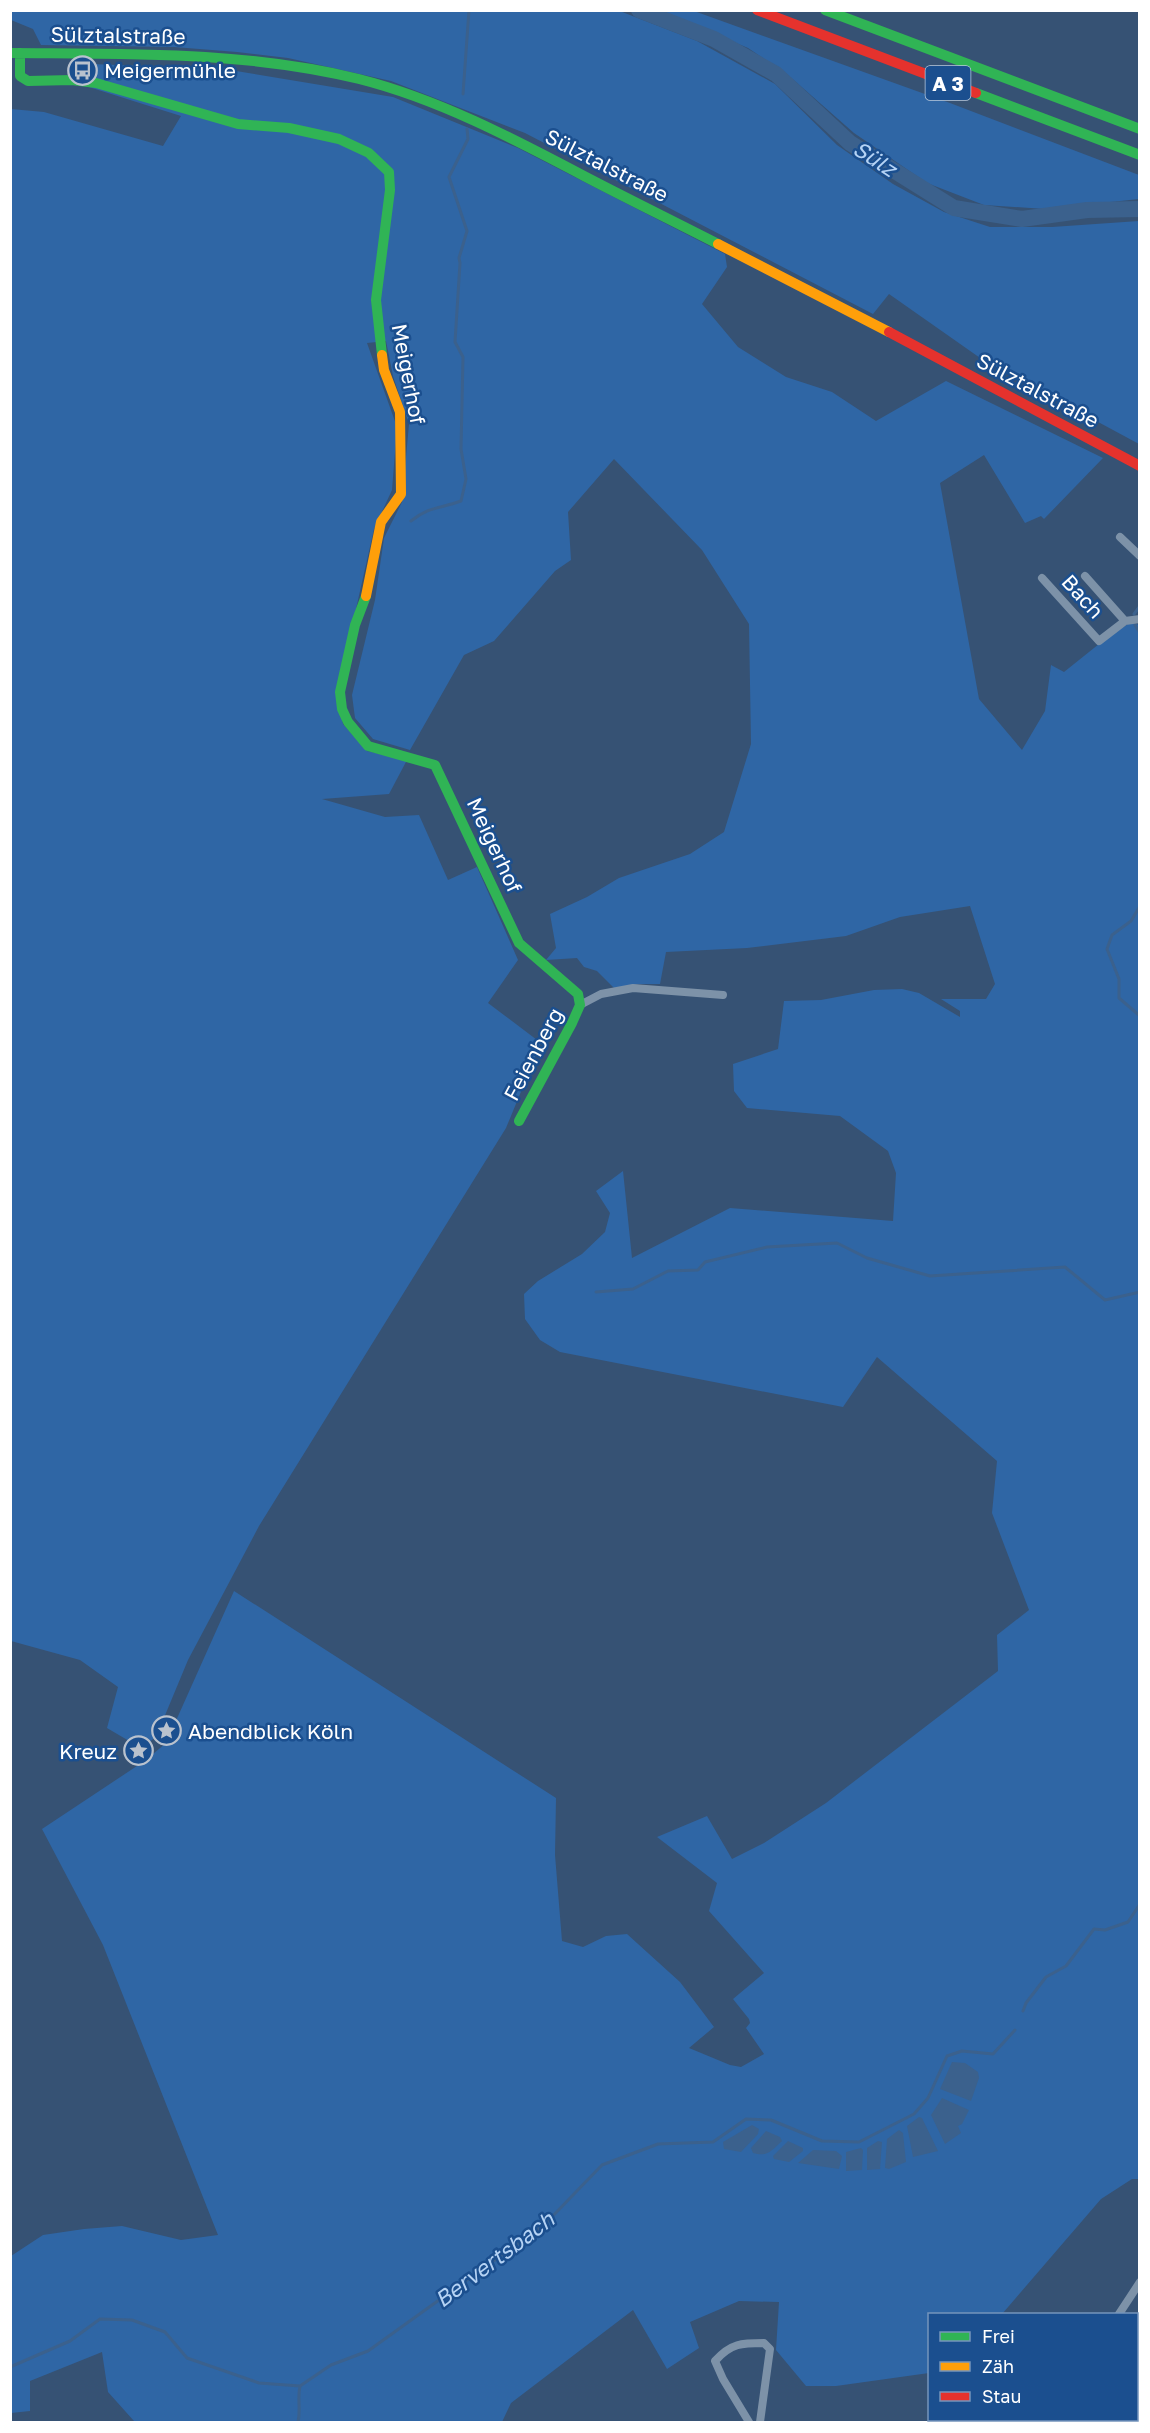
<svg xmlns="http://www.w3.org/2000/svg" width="1150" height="2433" viewBox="0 0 1150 2433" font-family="'Golos Text',sans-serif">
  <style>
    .green { fill: #2f66a5 }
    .water { fill: #3b618d }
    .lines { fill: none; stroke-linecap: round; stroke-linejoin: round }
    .stream { stroke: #3b618d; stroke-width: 3 }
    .river { stroke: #3b618d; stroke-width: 16 }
    .street { stroke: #7d92a8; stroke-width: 8 }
    .fast { stroke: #30b455; stroke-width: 10 }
    .slow { stroke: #ff9f0a; stroke-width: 10 }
    .jam { stroke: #e5322d; stroke-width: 10 }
    .labels { text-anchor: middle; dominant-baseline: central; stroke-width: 5; stroke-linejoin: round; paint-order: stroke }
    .shield { fill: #1b4f8f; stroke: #bbcadd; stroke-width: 1.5 }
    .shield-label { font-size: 20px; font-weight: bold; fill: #fff }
    .street-label { font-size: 21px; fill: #fff; stroke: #1b4f8f }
    .poi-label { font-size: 21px; fill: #fff; stroke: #1b4f8f; text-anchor: start }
    .water-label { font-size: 22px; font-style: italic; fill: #b5d3f5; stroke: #1b4f8f }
  </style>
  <rect width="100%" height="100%" fill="#365274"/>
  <path class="green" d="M617 10 697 41 775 84 837 145 893 184 944 212 990 227H1052L1139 221V444L983 360 889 294 873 314 525 133 391 81 288 58 237 52 174 47 41 45 33 29 11 20 10 11Z
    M660 11H694L950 103 1139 175V199L1045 209 984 205 927 183 854 133 788 75 748 48Z
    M91 64 224 69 393 97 518 148 725 254 727 267 702 304 738 347 786 377 832 392 876 421 946 381 1103 458 1044 519 1041 516 1025 523 984 455 940 483 979 699 1022 750 1045 711 1051 665 1064 672 1104 640 1131 622 1139 625V2179H1132L1101 2199 1002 2314H930L929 2373 836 2386H806L776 2350 779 2302 739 2301 690 2322 699 2348 667 2369 633 2310 511 2403 502 2422H132L134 2421 108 2392 102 2352 30 2381V2411L11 2413V2256L43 2235 84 2229 122 2226 181 2240 218 2235 103 1945 42 1829 146 1760 166 1743 234 1591 556 1798 555 1855 562 1941 583 1947 606 1936 627 1934 680 1982 714 2027 689 2048 730 2065 741 2067 764 2054 746 2028 750 2023 749 2019 733 1999 764 1973 709 1911 717 1883 657 1837 707 1816 732 1859 764 1843 826 1803 998 1671 997 1635 1029 1610 992 1513 997 1461 877 1357 843 1407 560 1352 540 1340 525 1319 524 1294 538 1281 582 1254 605 1232 610 1213 596 1191 623 1171 632 1258 730 1208 893 1221 896 1173 888 1151 840 1116 747 1108 734 1091 733 1064 778 1049 784 1001 821 1000 874 990 902 989 919 993 960 1017V1011L941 999H986L995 984 970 906 900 917 846 936 747 948 666 952 660 984H639L614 988 597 971 584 967 577 958 546 960 556 948 550 914 587 897 619 878 690 854 724 832 751 744 749 624 702 550 614 459 568 512 571 560 555 571 494 641 464 655 410 750 373 739 355 718 352 695 375 600 384 538 402 502 409 424 393 376 386 341 367 343 397 427 392 490 374 529 337 693 343 724 367 751 407 760 389 794 322 799 385 817 419 815 448 880 477 867 518 960 488 1003 541 1043 506 1128 259 1526 188 1660 156 1737 141 1748 107 1728 118 1687 80 1660 11 1641V109L44 112 163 146 181 116 73 82Z"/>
  <path class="water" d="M952 2062 965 2063 978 2072 979 2078 971 2101 940 2089Z
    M942 2098 969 2110 962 2124 958 2126 961 2133 945 2144 931 2115Z
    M919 2117 922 2118 938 2151 913 2157 907 2126Z
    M752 2125 759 2129 758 2134 741 2152 724 2149 723 2142Z
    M899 2130 903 2133 906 2162 889 2169 885 2168 887 2139Z
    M766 2131 780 2137 782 2141C771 2151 768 2157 753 2153L751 2148Z
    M788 2141 803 2148V2151L789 2162 774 2159 773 2156Z
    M878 2141 882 2142 880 2169 867 2170V2148Z
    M861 2148 863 2150 862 2170 846 2171V2152Z
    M813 2150 836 2151 842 2156 839 2169 798 2163Z"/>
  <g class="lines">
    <path class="stream" d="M463 94 469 10
      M411 521C430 506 439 509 461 501L466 479 461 449 463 357 455 342 460 263 459 258 467 231 449 177 468 139 467 129
      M1134 614 1140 606
      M1135 625 1140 633
      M1140 906 1131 921 1112 935 1107 949 1119 979V998L1140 1016
      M1140 1037V1080
      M596 1292 633 1289 668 1271 698 1270 705 1262 767 1247 837 1243 867 1258 930 1276 1065 1267 1105 1300 1140 1292
      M1023 2011 1026 2003 1046 1977 1066 1966 1094 1929 1105 1930 1128 1922 1140 1904
      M10 2367 70 2341 100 2319 132 2320 165 2332 187 2358 259 2383 300 2386 331 2365 368 2351 545 2224 602 2165 658 2144 713 2142 746 2119 771 2120 822 2141 859 2142 914 2114 928 2098 947 2056 962 2051 993 2054 1015 2030
      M298 2422C301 2409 297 2399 300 2386"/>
    <path class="river" d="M639 10 714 39 776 74 850 143 954 208 1022 219 1087 210 1140 209"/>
    <path class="street" d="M1120 537 1140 556
      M1085 576 1125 621
      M1042 578 1099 641 1125 621 1140 619
      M580 1005 601 994 633 988 723 995
      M1119 2314 1140 2282
      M749 2422 723 2379 715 2361C731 2343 742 2343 764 2343L770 2349 760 2422
      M1027 2422 1032 2420"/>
    <path class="fast" d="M825 10 1140 129
      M10 53C126 54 245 51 359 79 438 99 512 138 584 176 628 199 673 221 718 244
      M20 53V76L28 81 72 80 96 83 238 124 289 128 339 139 369 153 389 172 390 190 376 300 382 355
      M976 93 1140 155
      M366 596 355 625 340 692 342 709 348 722 368 746 435 765 519 943 578 994 580 1005 572 1023 519 1121"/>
    <path class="slow" d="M718 244 889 332
      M366 596 381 522 401 494 400 412 384 370 382 355"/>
    <path class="jam" d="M757 10 976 93
      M889 332 1140 466"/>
  </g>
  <defs>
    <symbol id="bus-ring" viewBox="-11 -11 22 22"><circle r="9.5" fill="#1b4f8f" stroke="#b9c2ce" stroke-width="1.5"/><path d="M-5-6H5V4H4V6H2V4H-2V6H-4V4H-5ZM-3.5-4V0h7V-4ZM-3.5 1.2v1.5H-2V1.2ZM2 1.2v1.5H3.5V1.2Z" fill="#b9c2ce"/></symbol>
    <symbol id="sight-ring" viewBox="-11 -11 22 22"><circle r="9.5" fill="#1b4f8f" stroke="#b9c2ce" stroke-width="1.5"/><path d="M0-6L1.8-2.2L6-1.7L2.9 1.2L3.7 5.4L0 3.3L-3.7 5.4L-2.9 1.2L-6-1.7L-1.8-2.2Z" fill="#b9c2ce"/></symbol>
  </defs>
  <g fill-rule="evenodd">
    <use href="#bus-ring" x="66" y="54" width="33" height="33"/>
    <use href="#sight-ring" x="150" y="1714" width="33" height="33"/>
    <use href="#sight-ring" x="122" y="1734" width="33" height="33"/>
  </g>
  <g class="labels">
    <rect class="shield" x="925.5" y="66" width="45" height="34" rx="4.5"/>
    <g class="shield-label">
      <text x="948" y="83">A 3</text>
    </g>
    <g class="street-label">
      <text transform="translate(118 35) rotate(1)">Sülztalstraße</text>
      <text transform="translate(607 165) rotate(27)">Sülztalstraße</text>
      <text transform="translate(409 374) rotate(79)">Meigerhof</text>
      <text transform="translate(1038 390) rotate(28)">Sülztalstraße</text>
      <text transform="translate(1083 596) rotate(48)">Bach</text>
      <text transform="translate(495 845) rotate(65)">Meigerhof</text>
      <text transform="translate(533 1054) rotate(-62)">Feienberg</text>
    </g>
    <g class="poi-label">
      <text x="104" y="70">Meigermühle</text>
      <text x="188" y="1731">Abendblick Köln</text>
      <text x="117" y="1751" text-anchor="end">Kreuz</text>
    </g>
    <g class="water-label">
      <text transform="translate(875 158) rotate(33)">Sülz</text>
      <text transform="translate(494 2259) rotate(-37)">Bervertsbach</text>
    </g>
  </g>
  <rect width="1150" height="2433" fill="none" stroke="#ffffff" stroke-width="24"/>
  <rect x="928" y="2313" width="210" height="108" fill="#1b4f8f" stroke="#7695bc" stroke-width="1.5"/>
  <rect x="940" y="2332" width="30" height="9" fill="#30b455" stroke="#7695bc" stroke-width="1.5"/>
  <text x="982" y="2343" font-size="18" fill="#ffffff">Frei</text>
  <rect x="940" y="2362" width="30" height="9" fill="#ff9f0a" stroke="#7695bc" stroke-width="1.5"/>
  <text x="982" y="2373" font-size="18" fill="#ffffff">Zäh</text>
  <rect x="940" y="2392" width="30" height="9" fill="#e5322d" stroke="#7695bc" stroke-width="1.5"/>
  <text x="982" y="2403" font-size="18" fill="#ffffff">Stau</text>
</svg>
